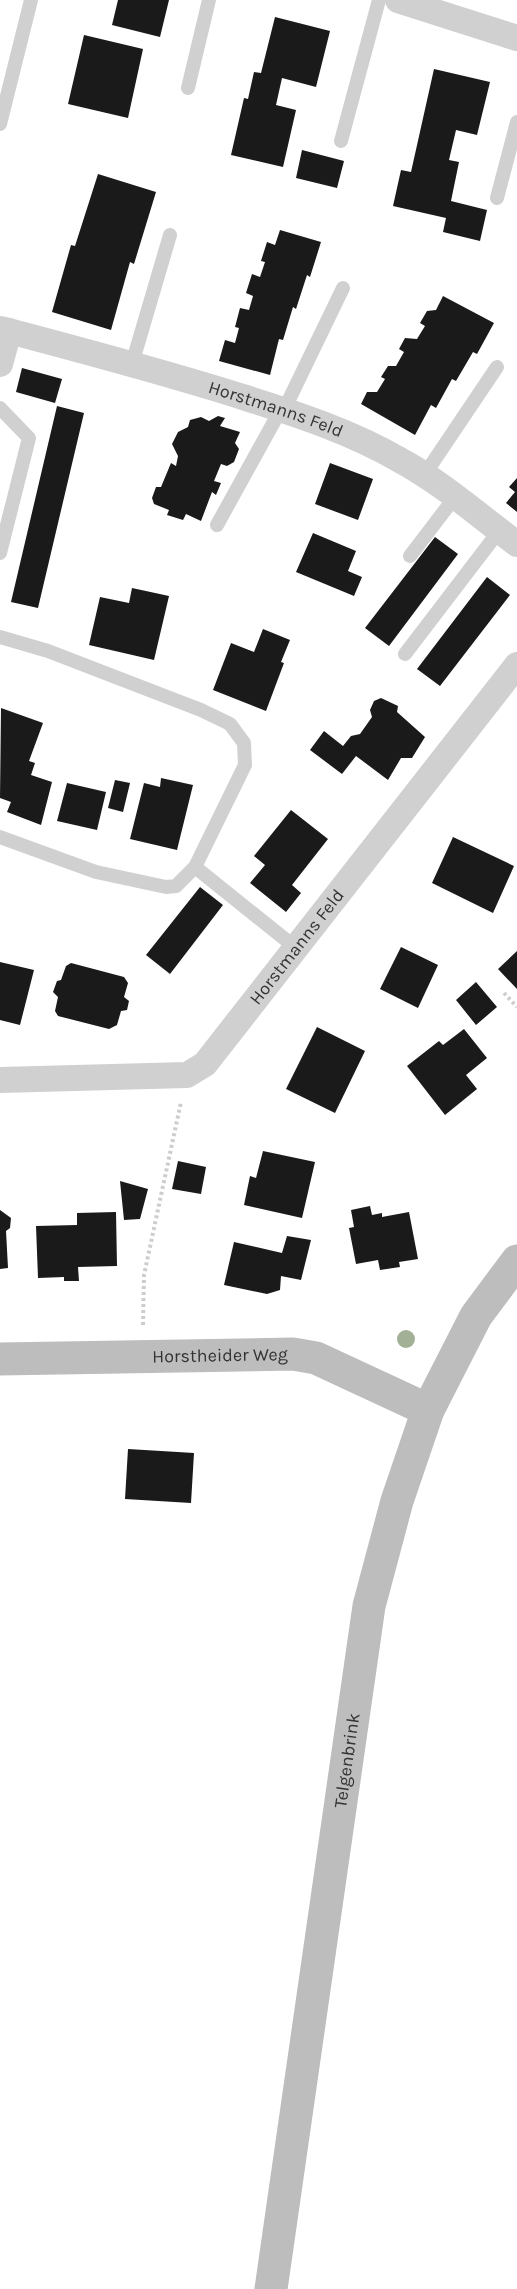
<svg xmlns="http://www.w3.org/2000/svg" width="517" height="2289" viewBox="0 0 517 2289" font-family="Karla,sans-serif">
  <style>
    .building { fill: #1a1a1a }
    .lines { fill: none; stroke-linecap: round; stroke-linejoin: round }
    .path { stroke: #cdcdcd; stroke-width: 4; stroke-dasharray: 3 3; stroke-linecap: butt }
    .lane { stroke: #d0d0d0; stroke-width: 14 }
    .street { stroke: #d0d0d0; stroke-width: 26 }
    .secondary { stroke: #bdbdbd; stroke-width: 33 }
    .tree { fill: #a2b095 }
    .labels { text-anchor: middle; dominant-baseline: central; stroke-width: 6; stroke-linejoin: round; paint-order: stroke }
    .street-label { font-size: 18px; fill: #333; stroke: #fff }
  </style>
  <rect width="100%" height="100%" fill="#fff"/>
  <path class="building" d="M118 0H169L160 37 112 25Z
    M275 17 330 31 316 87 282 78 276 105 296 110 283 167 231 155 244 98 248 99 254 72 261 73Z
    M84 35 143 49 128 118 68 104Z
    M434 69 490 82 477 135 456 130 449 160 459 162 451 201 487 210 480 241 443 232 446 218 393 206 401 170 411 172Z
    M302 150 344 161 337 188 296 178Z
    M98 174 156 192 134 264 130 262 111 330 52 312 71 245 75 246Z
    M280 230 321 242 310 277 307 275 296 309 293 307 283 340 279 339 270 375 219 361 225 340 235 343 239 328 235 327 240 308 249 310 253 296 246 293 252 274 260 277 265 262 261 261 267 242 275 245Z
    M443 296 494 323 477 354 473 352 456 381 452 379 436 408 431 405 415 435 361 404 367 392H377L385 379 381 377 388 366H396L404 352 399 349 405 338 417 339 425 326 420 323 427 311 436 310Z
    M22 368 62 379 55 403 16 392Z
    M57 406 84 413 38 608 11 602Z
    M218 416 225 418 220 426 240 432 235 443 239 449 234 462 227 466 221 464 214 481 221 483 216 495 212 492 201 521 186 514 183 520 167 515 169 510 154 504 152 498 156 487H161L171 463 176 466 178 456 172 444 178 432 188 427 190 420 201 417 209 421Z
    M330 463 373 479 358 520 315 504Z
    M517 478V512L506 503 515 492 509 487Z
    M313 533 356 551 348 571 362 577 354 596 296 572Z
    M435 537 458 554 389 646 365 628Z
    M487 577 510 595 440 686 417 669Z
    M132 588 169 596 154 660 89 645 100 597 129 603Z
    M263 629 290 640 281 662 284 663 266 711 213 690 231 643 254 652Z
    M381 698 398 706 397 712 425 737 412 758H401L388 780 356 756 342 774 310 750 324 731 343 746 351 736 360 734 372 717 370 710 374 701Z
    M1 708 43 723 29 761 35 763 31 775 52 782 41 825 7 812 11 802 0 798Z
    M161 778 193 785 177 850 130 839 144 783 160 787Z
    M115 780 130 783 123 812 108 808Z
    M67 783 106 792 97 830 57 821Z
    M291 810 328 839 292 885 301 893 286 912 250 883 265 865 254 856Z
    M453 837 514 866 493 913 432 883Z
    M200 887 223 905 170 974 146 955Z
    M401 947 438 965 418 1008 380 989Z
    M517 951V989L498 969Z
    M0 962 34 970 20 1025 0 1020Z
    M71 963 124 977 128 983 124 997 129 1001 127 1010 121 1011 117 1025 109 1029 58 1016 55 1011 58 997 53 992 57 981 61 980 66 966Z
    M476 982 497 1007 476 1025 456 1000Z
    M317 1027 365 1051 335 1113 286 1089Z
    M464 1029 487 1058 466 1075 477 1089 445 1115 407 1066 439 1041 443 1045Z
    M263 1151 315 1162 302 1218 244 1205 250 1176 256 1178Z
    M178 1161 206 1167 201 1194 172 1189Z
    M120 1181 148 1189 140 1219 124 1220Z
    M370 1206 372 1215 382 1213V1217L409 1212 418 1259 399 1262 400 1267 380 1270 378 1260 356 1264 349 1228 354 1227 351 1210Z
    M0 1210 11 1218 10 1228 6 1231 8 1268 0 1269Z
    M116 1212 117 1266 78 1267 79 1281H64V1277L38 1278 36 1226 77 1225V1213Z
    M287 1236 311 1240 301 1280 281 1276 280 1290 267 1294 224 1285 234 1242 282 1253Z
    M128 1449 194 1453 191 1503 125 1499Z"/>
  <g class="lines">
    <path class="path" d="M504 993 517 1007
      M143 1325 144 1275 181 1102"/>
    <path class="lane" d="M188 88 209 0
      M0 124 31 0
      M341 141 379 0
      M497 198 517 122
      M132 364 170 235
      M0 408 29 438 0 553
      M284 410 343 288
      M425 474 497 367
      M217 525 281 409
      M410 556 455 497
      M0 637 48 651 201 710 230 724 244 743 245 765 195 867
      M405 654 499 531
      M0 837 96 872 166 887 176 886 195 867 296 948"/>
    <g class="street">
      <path d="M398 0 517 38"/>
      <path d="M0 329 9 331 0 364"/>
      <path id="s1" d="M9 331C88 352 168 373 246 398 297 414 351 432 398 459 441 482 478 515 517 544"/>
      <path id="s2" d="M0 1080 187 1075 205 1064 517 665"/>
    </g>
    <g class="secondary">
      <path id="s3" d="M0 1359 293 1354 316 1358 428 1410"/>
      <path id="s4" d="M271 2289 369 1606 397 1501 428 1410 476 1316 517 1261"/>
    </g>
  </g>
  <circle class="tree" cx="406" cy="1339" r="9"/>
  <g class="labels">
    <g class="street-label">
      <text stroke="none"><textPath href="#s1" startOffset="278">Horstmanns Feld</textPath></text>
      <text stroke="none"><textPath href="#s2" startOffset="357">Horstmanns Feld</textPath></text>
      <text stroke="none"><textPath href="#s3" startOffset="220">Horstheider Weg</textPath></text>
      <text stroke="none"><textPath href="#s4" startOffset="534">Telgenbrink</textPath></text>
    </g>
  </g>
</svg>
